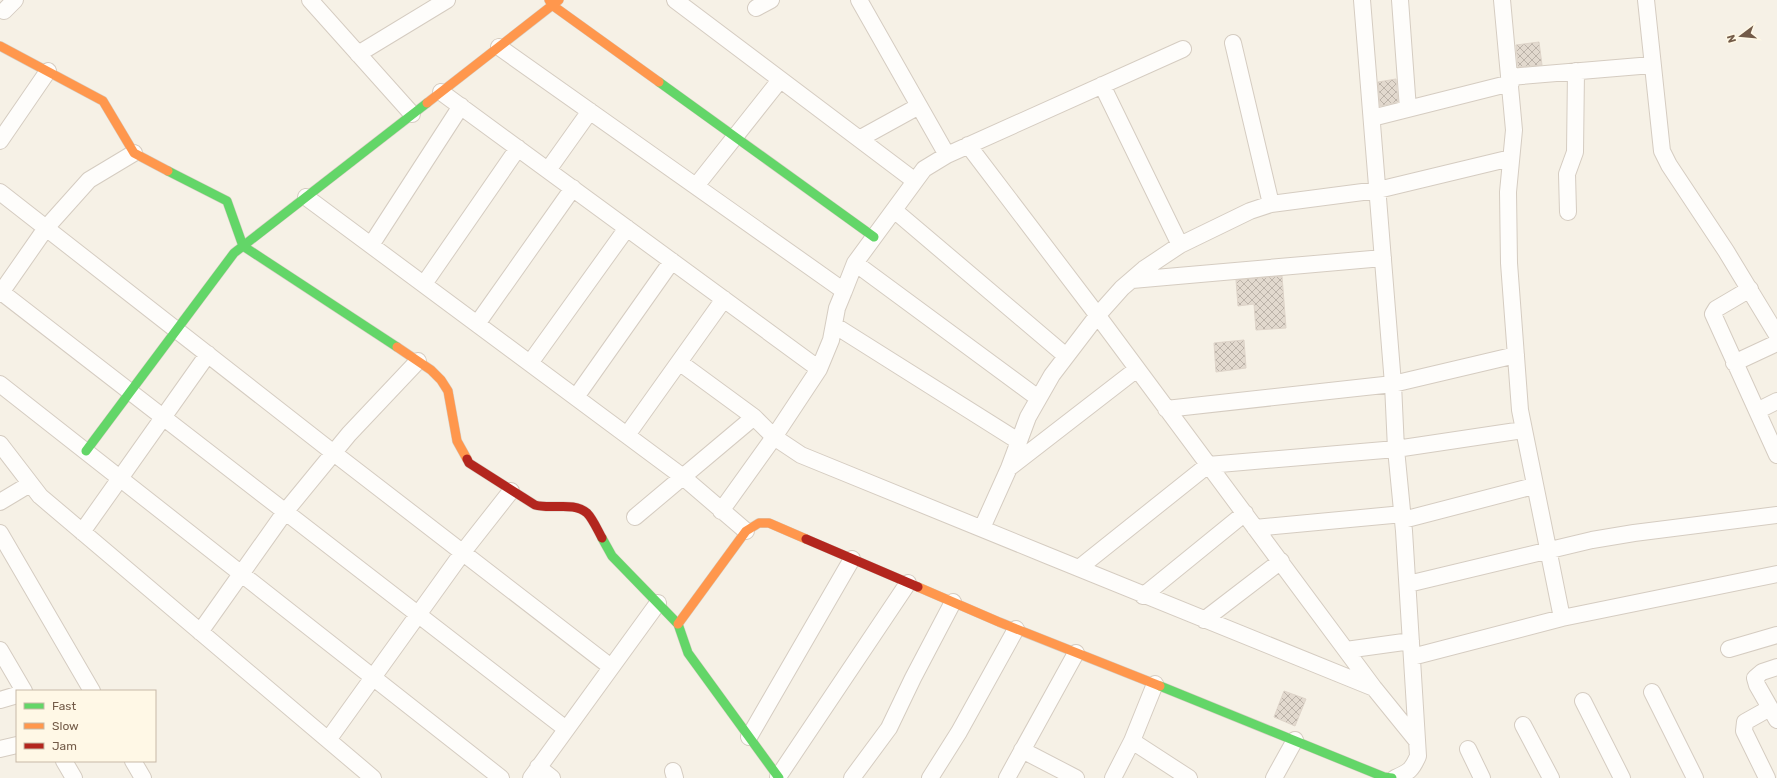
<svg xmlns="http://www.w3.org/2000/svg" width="1777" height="778" viewBox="0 0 1777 778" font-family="Rubik,sans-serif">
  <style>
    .building { fill: url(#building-cross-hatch); stroke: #ded4c9 }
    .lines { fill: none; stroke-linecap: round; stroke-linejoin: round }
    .street-casing { stroke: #d5ccc1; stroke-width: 18 }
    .fast-casing { stroke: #d6cdc3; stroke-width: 10 }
    .slow-casing { stroke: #d6cdc3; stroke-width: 10 }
    .jam-casing { stroke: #d6cdc3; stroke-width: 10 }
    .street { stroke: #fefdfb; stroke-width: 16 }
    .fast { stroke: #63d668; stroke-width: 9 }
    .slow { stroke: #ff974d; stroke-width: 9 }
    .jam { stroke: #b3261e; stroke-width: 9 }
  </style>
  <defs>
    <pattern id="building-cross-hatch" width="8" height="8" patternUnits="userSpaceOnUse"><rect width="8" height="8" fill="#e2d9ce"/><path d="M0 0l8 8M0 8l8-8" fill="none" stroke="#bcb3a9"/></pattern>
  </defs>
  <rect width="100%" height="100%" fill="#f6f1e6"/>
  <path class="building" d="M1539 42 1542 65 1518 67 1516 45Z
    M1396 79 1398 102 1380 106 1378 82Z
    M1282 276 1286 328 1256 330 1254 304 1238 306 1236 280Z
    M1244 340 1246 368 1216 372 1214 343Z
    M1284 691 1306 699 1295 726 1274 717Z"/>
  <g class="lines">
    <defs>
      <path id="street" d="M310 0 412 114
        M675 0 915 181
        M859 0 947 155
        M1362 0 1393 384 1396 449 1404 531 1418 756C1412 770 1409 772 1395 778
        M1400 0 1408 109
        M1502 0 1514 130 1508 192 1509 263 1520 410 1562 618
        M1646 0 1662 151 1669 165 1726 251 1777 335
        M756 8 771 0
        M4 11 15 0
        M1233 43 1271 204
        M499 47 844 291 855 263 924 169 947 155 1183 49
        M358 54 447 0
        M1510 77 1652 65
        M1102 85 1180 245
        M441 92 819 369
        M1372 118 1511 83
        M859 139 919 106
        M0 141 48 71
        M968 145 1095 312 1374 688 1417 741
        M548 170 590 111
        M696 186 780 80
        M0 192 335 454 611 667
        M306 197 683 477 746 531
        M894 210 1066 356
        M1568 212 1567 174 1575 152 1576 71
        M371 245 461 106
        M855 263 1038 398
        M1132 280 1383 258
        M424 284 518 148
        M1750 289 1716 309 1713 314 1777 455
        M0 291 566 729
        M0 294 46 228 89 180 134 153
        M477 324 573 188
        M834 325 1018 441
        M679 362 754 417 774 437 801 455C992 532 1183 612 1374 688
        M530 363 627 228
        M1734 363 1777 343
        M0 384 501 778
        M576 397 672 261
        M1166 409 1393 384 1516 355
        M1757 411 1777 401
        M627 435 724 299
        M0 444 40 496 373 778
        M1009 468 1137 369
        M0 502 30 484
        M721 511 774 437 819 369 831 340 837 308 844 291
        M635 517 754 417
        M1403 520 1534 486
        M982 528 1009 468 1028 417 1052 375 1097 316 1122 288 1144 269 1180 245 1250 211 1271 204 1378 190 1511 158
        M1255 528 1403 514
        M82 532 208 354
        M0 533 92 691
        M1079 568 1208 465 1396 449 1523 430
        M1408 584 1592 540 1634 533 1777 515
        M1143 596 1245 513
        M1204 620 1281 561
        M200 632 285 512 349 434 418 361
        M1729 649 1777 635
        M0 650 24 691
        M1346 650 1411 641
        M1412 657 1562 618 1777 574
        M1777 667 1762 672 1755 678 1757 685 1777 720
        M1652 692 1695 778
        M0 700 17 695
        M1583 701 1622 778
        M1523 725 1551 778
        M749 737 852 559
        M328 740 463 552 511 491
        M1132 741 1189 778
        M0 749 17 745
        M1468 749 1482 778
        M1022 750 1076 778
        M64 761 74 778
        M133 761 143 778
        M538 767 552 778
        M673 771 675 778
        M778 777 908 583
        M531 778 658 603
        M852 778 889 728 913 678 953 602
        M930 778 959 732 1016 629
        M1007 778 1076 653
        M1113 778 1132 741 1155 684
        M1274 778 1295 740
        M1767 778 1744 731 1745 722 1770 708"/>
      <path id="fast" d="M659 82 874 237
        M168 171 227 201 243 246 397 347
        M86 451 234 253 427 103
        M602 538 612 556 678 624 688 653 779 778
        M1160 686 1384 777 1392 778"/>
      <path id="slow" d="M549 0 552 5 659 82
        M0 46 103 101 134 153 168 171
        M427 103 559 0
        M397 347 431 370 441 380 448 391 457 441 467 459
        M918 587 999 622 1160 686
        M678 624 746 531 759 523H769L806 539"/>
      <path id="jam" d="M467 459 469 463 535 505C552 510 573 501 587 513 593 519 598 531 602 538
        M806 539 918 587"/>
    </defs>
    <use href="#street" class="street-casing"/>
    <use href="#fast" class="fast-casing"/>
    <use href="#slow" class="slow-casing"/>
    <use href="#jam" class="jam-casing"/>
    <use href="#street" class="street"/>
    <use href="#fast" class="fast"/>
    <use href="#slow" class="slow"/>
    <use href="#jam" class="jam"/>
  </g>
  <rect x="16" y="690" width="140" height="72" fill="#fff8e6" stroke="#c7b9a7"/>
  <rect x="24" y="703" width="20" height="6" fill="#63d668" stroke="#c7b9a7"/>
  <text x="52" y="710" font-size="12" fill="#735b48">Fast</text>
  <rect x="24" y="723" width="20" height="6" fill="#ff974d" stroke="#c7b9a7"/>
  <text x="52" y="730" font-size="12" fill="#735b48">Slow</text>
  <rect x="24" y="743" width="20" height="6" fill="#b3261e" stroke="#c7b9a7"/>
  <text x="52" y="750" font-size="12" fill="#735b48">Jam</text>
  <g transform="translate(1741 36) rotate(254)" stroke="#fff8e6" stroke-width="3" paint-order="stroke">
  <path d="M0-3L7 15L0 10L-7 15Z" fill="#735b48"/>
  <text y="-6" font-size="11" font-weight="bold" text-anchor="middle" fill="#735b48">N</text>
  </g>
</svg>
